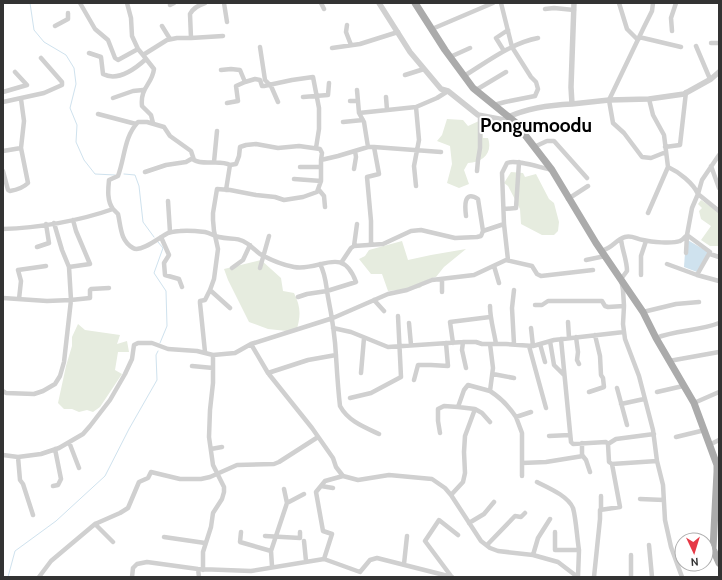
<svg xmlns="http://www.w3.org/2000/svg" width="722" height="580" viewBox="0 0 722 580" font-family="Cabin,sans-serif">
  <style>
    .green { fill: #e6ecdf }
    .water { fill: #cfe2ee }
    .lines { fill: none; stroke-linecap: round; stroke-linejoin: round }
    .stream { stroke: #cfe2ee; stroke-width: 1 }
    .minor { stroke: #d0d0d0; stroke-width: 4.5 }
    .tertiary { stroke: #d0d0d0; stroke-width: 5.5 }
    .primary { stroke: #ababab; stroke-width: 7 }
    .labels { text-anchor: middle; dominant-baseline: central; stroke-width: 4; stroke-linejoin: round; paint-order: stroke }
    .district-label { font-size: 19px; font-weight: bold; fill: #000; stroke: #fff }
  </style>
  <rect width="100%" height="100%" fill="#fff"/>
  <path class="green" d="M447 119 463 120 468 126 479 121 483 126V138H488C493 153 483 162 468 163L464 170 469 184 459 188 447 183 452 164 450 146 437 141 442 135Z
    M511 172 523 173 525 177 536 174 549 199 554 203 559 222 558 231 554 235H542L521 224 520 209 508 186 504 183Z
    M701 200 719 212V246H710L701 240 711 226 701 219 699 211 702 208 698 204Z
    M402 241 408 260 431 255 466 249 444 267 436 277 429 279 420 288 388 291 382 274H371L359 259 365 256 369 250Z
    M261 260 281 278 283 291 294 293C301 307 301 316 296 332L268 329 249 322 228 280 224 269Z
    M78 324 85 330 120 335 117 344 127 341 129 352H118L115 370 122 374 100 407 93 412 87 410 79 412 72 409H64L58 403 66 366 72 346V337Z"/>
  <path class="water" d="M686 239 708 252 697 272 684 267Z"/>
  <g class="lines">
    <path class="stream" d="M30 3 34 30 44 42 66 55 74 68 76 84 70 108 77 125 76 142 84 160 95 174 115 175
      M124 174 135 175 139 186 143 222 154 237
      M158 242 163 248 154 273 166 291 167 326 160 343
      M8 577 15 551 56 521 105 476 129 429 157 380 156 355 158 351"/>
    <path class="minor" d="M80 3 95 29 108 40 115 58 118 60 138 49
      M127 3 131 18 132 36 138 49 143 55
      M224 3 227 22
      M321 3 324 9
      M619 3 627 29 638 40
      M653 3 652 11 644 27 609 100 613 123 624 133 642 157 651 158 666 152
      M170 5 174 3
      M545 9 554 8 574 10
      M347 25 346 32 351 45
      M55 26 68 19V13
      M162 26 170 39
      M432 29 493 3
      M672 31 671 18 676 3
      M639 37 681 47
      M191 38 223 36
      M711 43H719
      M696 46 710 79
      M260 47 265 80 271 86 278 102
      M332 48 360 44 398 32
      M504 51 496 38 508 30
      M89 53 101 57 103 74C118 82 135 69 146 59
      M450 57 470 48
      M221 70 231 69 240 70 245 82 255 79 260 80 262 86H264L292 80 313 77 319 108V129L316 148
      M405 75 424 69
      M464 76C487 62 511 43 538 38
      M357 90 359 113
      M476 90 506 72
      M3 92 27 85 15 72
      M303 97 328 95 329 83
      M386 97 387 110
      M113 98 133 91 143 90
      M21 99 24 121 21 148
      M649 99 653 115 664 135 668 167C679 172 693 183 698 194L692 208 687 235 710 252 697 275 719 281
      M350 101H358
      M3 102 44 93 62 85V82L41 58
      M227 103 238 101 236 86 245 82
      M494 105 505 102 535 96 538 89 536 82 531 77 512 47 501 3
      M416 107 419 140 414 166 416 186
      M98 114 136 124
      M343 122 363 120
      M153 123 151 115 142 106C140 87 152 85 154 69L143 55 167 40 177 38H191L190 14C193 8 199 5 205 3
      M368 147H374L379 174 367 177 371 221V244
      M374 147 441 152
      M534 147 547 141H554L587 178
      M665 147 680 145 686 92
      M3 151 21 148 28 183C23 188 16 190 10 191L8 190 3 171
      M719 155 702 180 698 194 719 211
      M214 162 217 131
      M230 165 236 164 239 156 240 147 246 145 256 144 278 148 299 146 320 149 322 153 321 160
      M711 166 719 188
      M300 167H321
      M354 169 356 157 355 151
      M477 171 478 160 480 148V116
      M145 172 166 165 186 162 193 158
      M294 179 321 181
      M319 190 324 196 325 207
      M568 199 588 186
      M168 201 170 232
      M113 209C107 201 108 190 109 180L118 176C125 157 124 137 138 122H147L164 127 170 136 191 151 194 160C204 166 219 159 230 165L226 190
      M504 209 516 208 519 162
      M648 213 668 167
      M466 216C465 208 463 189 478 199L483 231
      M504 224 508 260
      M3 229C38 228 79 221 113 209L118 214C121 227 120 240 133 248 141 253 160 237 168 233 172 232 176 231 180 231 188 230 197 231 205 232 210 233 214 236 219 237 231 240 236 236 248 244 252 247 256 251 260 254 269 259 283 265 294 267 320 272 342 244 356 282L327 291 307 294 298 297
      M161 237 169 255 164 263 165 275 179 279 182 287
      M621 239C622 250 627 260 627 271L621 279 623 290 624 306 623 324 625 339 639 376 653 430 657 461 663 485 665 520 671 547 682 577
      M354 246 357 224
      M37 247 49 243 46 224
      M601 251C613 248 615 240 625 237 632 235 636 239 643 240 651 242 672 244 680 241 683 240 685 237 687 235
      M686 253 687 235
      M710 254 719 257
      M586 260 605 256
      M341 263 351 248 354 246 383 244 411 231 421 230 455 238 477 237 481 236 483 231 504 224 502 173 507 163C516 159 541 168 552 170
      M320 264C326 275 326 286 328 297 332 317 335 336 336 356 337 372 338 389 340 406 348 421 364 427 379 434
      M667 264 697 275
      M494 266 499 283
      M69 267 90 264 76 231 73 220
      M232 268 243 260 250 245
      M260 268 269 236
      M641 275V256L646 241
      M442 279V292
      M210 290 230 308
      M514 290 512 308 514 344
      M3 298 47 301 71 300 69 267 62 250 54 223
      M19 299 21 281 18 270 46 266
      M374 300 384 311
      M535 305H542L548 301H602L605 306 608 307 624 306
      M490 306C490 319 494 331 496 344
      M643 312 676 304 699 302
      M568 322 569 338
      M409 323 411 345
      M333 328 351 332 388 347 463 342H476L482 344H490
      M531 328 533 346
      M576 337 578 352 577 360 579 364
      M656 338C676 330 699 331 719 323
      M561 339 571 442 573 444 606 442 608 444 609 462 612 464 657 461
      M550 341 554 365 564 375
      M463 342 462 350 466 368
      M453 343 450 322 490 317
      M251 344 268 373 312 428 333 458 336 467 343 476 358 480 389 475 432 479 445 488 451 495 463 482 465 473 464 452 465 436 475 409 458 407
      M540 344 545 362
      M529 346 546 408
      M205 352 200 303V301L205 300 210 290 214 279 218 249 214 231 213 220V213L217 189 230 190 256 195 275 197 284 200 303 197 317 192 321 181V160L338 156 368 147 364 122 359 113 416 107 437 98 448 91
      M213 355 235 353 251 344 333 318 388 294 407 290 432 280 474 275 506 260 532 266 537 274 541 276 593 270
      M669 361 719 352
      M192 366 213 368
      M268 373 308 360 336 355
      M361 373 364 338
      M493 374 514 378
      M414 380 418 365H431L448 366 446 343
      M617 388 627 425
      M3 391 6 393 34 394 43 391 55 384 60 376 64 362 71 300 90 298V290L91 289 109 288
      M589 392 604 387 603 378 601 375 600 356 595 335
      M657 392 683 386
      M350 398 371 393 401 377 398 316
      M694 403 719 392
      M621 404 644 399
      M475 409 482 413 490 422
      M531 412 516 417C508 405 501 398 490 391L493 368 490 344H506L533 346 554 340 624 332
      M516 417 522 433V463L546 462 583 456
      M440 433 438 421V409L444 406 458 407 464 390 468 385 490 391
      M549 436 570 435
      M676 437 705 430
      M69 442 79 468
      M582 443V455L586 460 590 472
      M608 444 616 439 654 434
      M709 445 719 440
      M211 449 222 447
      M3 455 18 457 41 454 59 448 83 434 90 426 110 400 125 374 132 359 134 345 138 343H152L168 349 197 351 213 355V383L210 410 209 437 213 465 224 487V492L222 499 213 513 211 527 203 552V570
      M18 457 20 480 23 484 33 515
      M522 476V463
      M537 482C549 488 568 496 573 508 576 518 577 538 579 550
      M53 486 58 485 61 479 55 449
      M321 486 333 488
      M451 495 481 541 490 548 498 551 533 555 558 562 575 575 578 576
      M601 496V510
      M640 499 664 500
      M287 503 304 494
      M469 523 484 514 494 502
      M95 524 113 542
      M241 532 240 542 271 551
      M555 532V550H579L578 577
      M265 536 300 538V532
      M164 537 205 543
      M304 541 306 561
      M487 545 515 516 521 517 525 513
      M649 545 652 577
      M533 555 538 538 550 519
      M631 555V577
      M324 559 332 534 323 531 316 492 325 481 343 476
      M404 564 407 536
      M272 566 271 551 287 503 284 489
      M198 569 199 577
      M451 576 425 541 439 520 458 535
      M39 577 51 561 95 524 120 513 128 508 139 482 148 478 151 472 180 479H201L210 477 237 465 274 464 279 462 318 437
      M132 577 133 568 137 564 147 562 198 569 251 571 324 559 360 572 370 560 377 558 452 577
      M594 577 600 519V510L620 507 612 464"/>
    <path class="tertiary" d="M379 3 410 52 441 89 448 91 478 115 515 122
      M572 104 609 100 649 99 684 94 711 79 719 72
      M508 117C528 108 550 105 572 104L571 87 574 3"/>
    <path class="primary" d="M415 3 445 50 473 88 515 122 552 170 596 243 643 312 656 338 694 403 717 465V472L713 549 719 563"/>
  </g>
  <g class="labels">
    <g class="district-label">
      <text x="536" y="125">Pongumoodu</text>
    </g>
  </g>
  <rect width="722" height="580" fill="none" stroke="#333333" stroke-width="8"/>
  <g transform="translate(694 552) rotate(176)"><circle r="19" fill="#ffffff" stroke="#adadad"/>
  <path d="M0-3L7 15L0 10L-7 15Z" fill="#e63946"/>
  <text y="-6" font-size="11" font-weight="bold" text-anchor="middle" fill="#333333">N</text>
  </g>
</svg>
